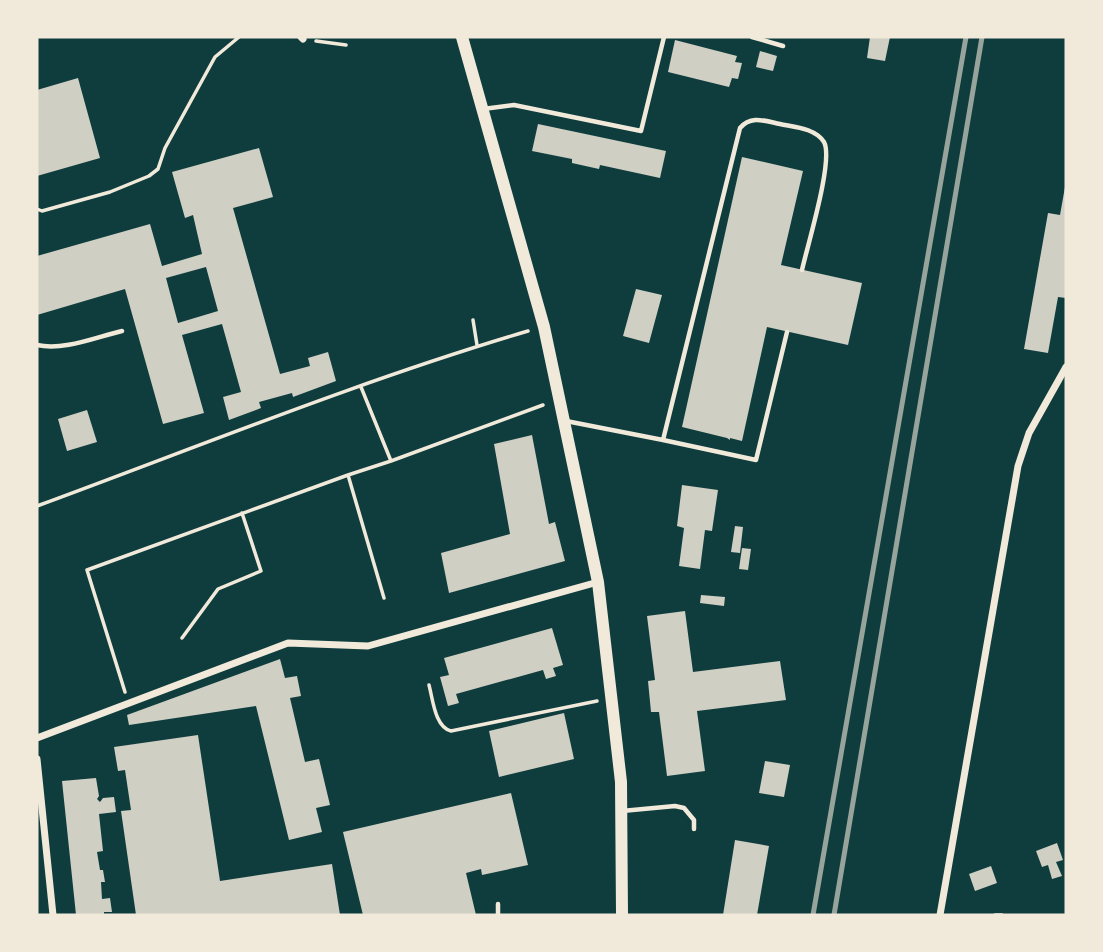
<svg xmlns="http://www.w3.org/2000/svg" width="1103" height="952" viewBox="0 0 1103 952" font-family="Inter,sans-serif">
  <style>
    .building { fill: #cfcfc3; fill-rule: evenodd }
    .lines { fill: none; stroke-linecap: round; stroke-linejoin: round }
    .path { stroke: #f1e9da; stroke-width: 3.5 }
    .service { stroke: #f1e9da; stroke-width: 4.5 }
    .minor { stroke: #f1e9da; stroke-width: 7 }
    .secondary { stroke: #f1e9da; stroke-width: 12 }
    .rail { stroke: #97a49c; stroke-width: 5 }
  </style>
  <rect width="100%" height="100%" fill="#0f3d3e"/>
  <path class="building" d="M870 37H890L885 61 867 58Z
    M675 40 737 56 735 62 742 63 738 79 732 78 729 87 668 72Z
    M760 51 777 56 773 71 756 67Z
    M78 78 100 158 37 176V90Z
    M538 124 666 151 660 178 600 165 599 169 572 163V159L532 151Z
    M259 148 273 197 233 208 280 374 310 366 308 358 328 352 336 381 293 397 292 393 259 402 261 408 229 420 223 397 241 392 222 324 182 335 204 413 163 424 125 289 37 315V256L150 224 162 266 202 254 193 215 185 218 172 172ZM206 267 218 311 178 323 166 278Z
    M742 157 803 171 781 265 862 283 848 345 767 327 742 441 730 438V440L727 438 682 427Z
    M1065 187 1066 298 1058 297 1048 353 1024 349 1048 213 1060 215Z
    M636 289 662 295 649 343 623 336Z
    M87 410 97 442 67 451 58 419Z
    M532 435 549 524 555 522 565 561 449 593 441 553 510 534 494 444Z
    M682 485 718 490 712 531 705 530 700 569 679 566 684 528 677 526Z
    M735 526 743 527 740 553 731 552Z
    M742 548 751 549 748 570 739 569Z
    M701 595 725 597 724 606 700 603Z
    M685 611 693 672 780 661 786 700 697 711 705 771 667 776 659 712H651L648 681 655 680 647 616Z
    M552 628 563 665 553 668 556 676 546 679 543 670 456 694 459 703 448 706 440 677 449 675 444 658Z
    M280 659 285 678 297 676 301 696 290 698 305 762 319 759 330 805 316 808 322 832 289 840 256 706 129 725 127 715Z
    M564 713 574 759 499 777 489 731Z
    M198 735 220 881 332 864 340 915H136L121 811 131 810 125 770 118 771 114 747Z
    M765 761 790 765 784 797 759 793Z
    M96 778 99 796 97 799 100 802 103 798 114 797 116 812 99 814 103 851 97 852 100 870H103L105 882H101L102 899 110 898 112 912H104V915H76L62 781Z
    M511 793 528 865 482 875 481 869 466 873 476 915H363L343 832Z
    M735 840 769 846 757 915H723Z
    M1057 843 1063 860 1056 862 1062 876 1052 879 1048 865 1042 867 1036 851Z
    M991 866 997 883 975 891 969 874Z"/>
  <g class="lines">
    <path class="path" d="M316 41 346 45
      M37 209 42 211 110 192 149 176 158 169 165 148 215 57 239 37
      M473 320 477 345
      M361 387 391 461 348 475 384 598
      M391 461 543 405
      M37 506C200 446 362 380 528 331
      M182 638 218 589 261 571 242 513
      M429 685C433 700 435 727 451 731L597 701
      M125 692 87 570 348 475
      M995 915H1002"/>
    <path class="service" d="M752 37 783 46
      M483 109 514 105 641 131 664 37
      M787 332 756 460 663 440 740 128C751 115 765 121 780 124 794 127 815 128 824 142 834 160 807 247 802 270
      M37 345C64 351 96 337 122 331
      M566 421 663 440
      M622 811 675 806 684 808 694 820V829
      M498 904V915"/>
    <path class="minor" d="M301 37 303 39
      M37 738 288 643 368 646 598 582
      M37 759 53 915
      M940 915 1018 466 1029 433 1066 367"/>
    <path class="secondary" d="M462 37 544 327 598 582 621 782 622 915"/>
    <path class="rail" d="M813 915 966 37
      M834 915 982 37"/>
  </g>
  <rect width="1103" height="952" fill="none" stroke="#f1e9da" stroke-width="77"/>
</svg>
